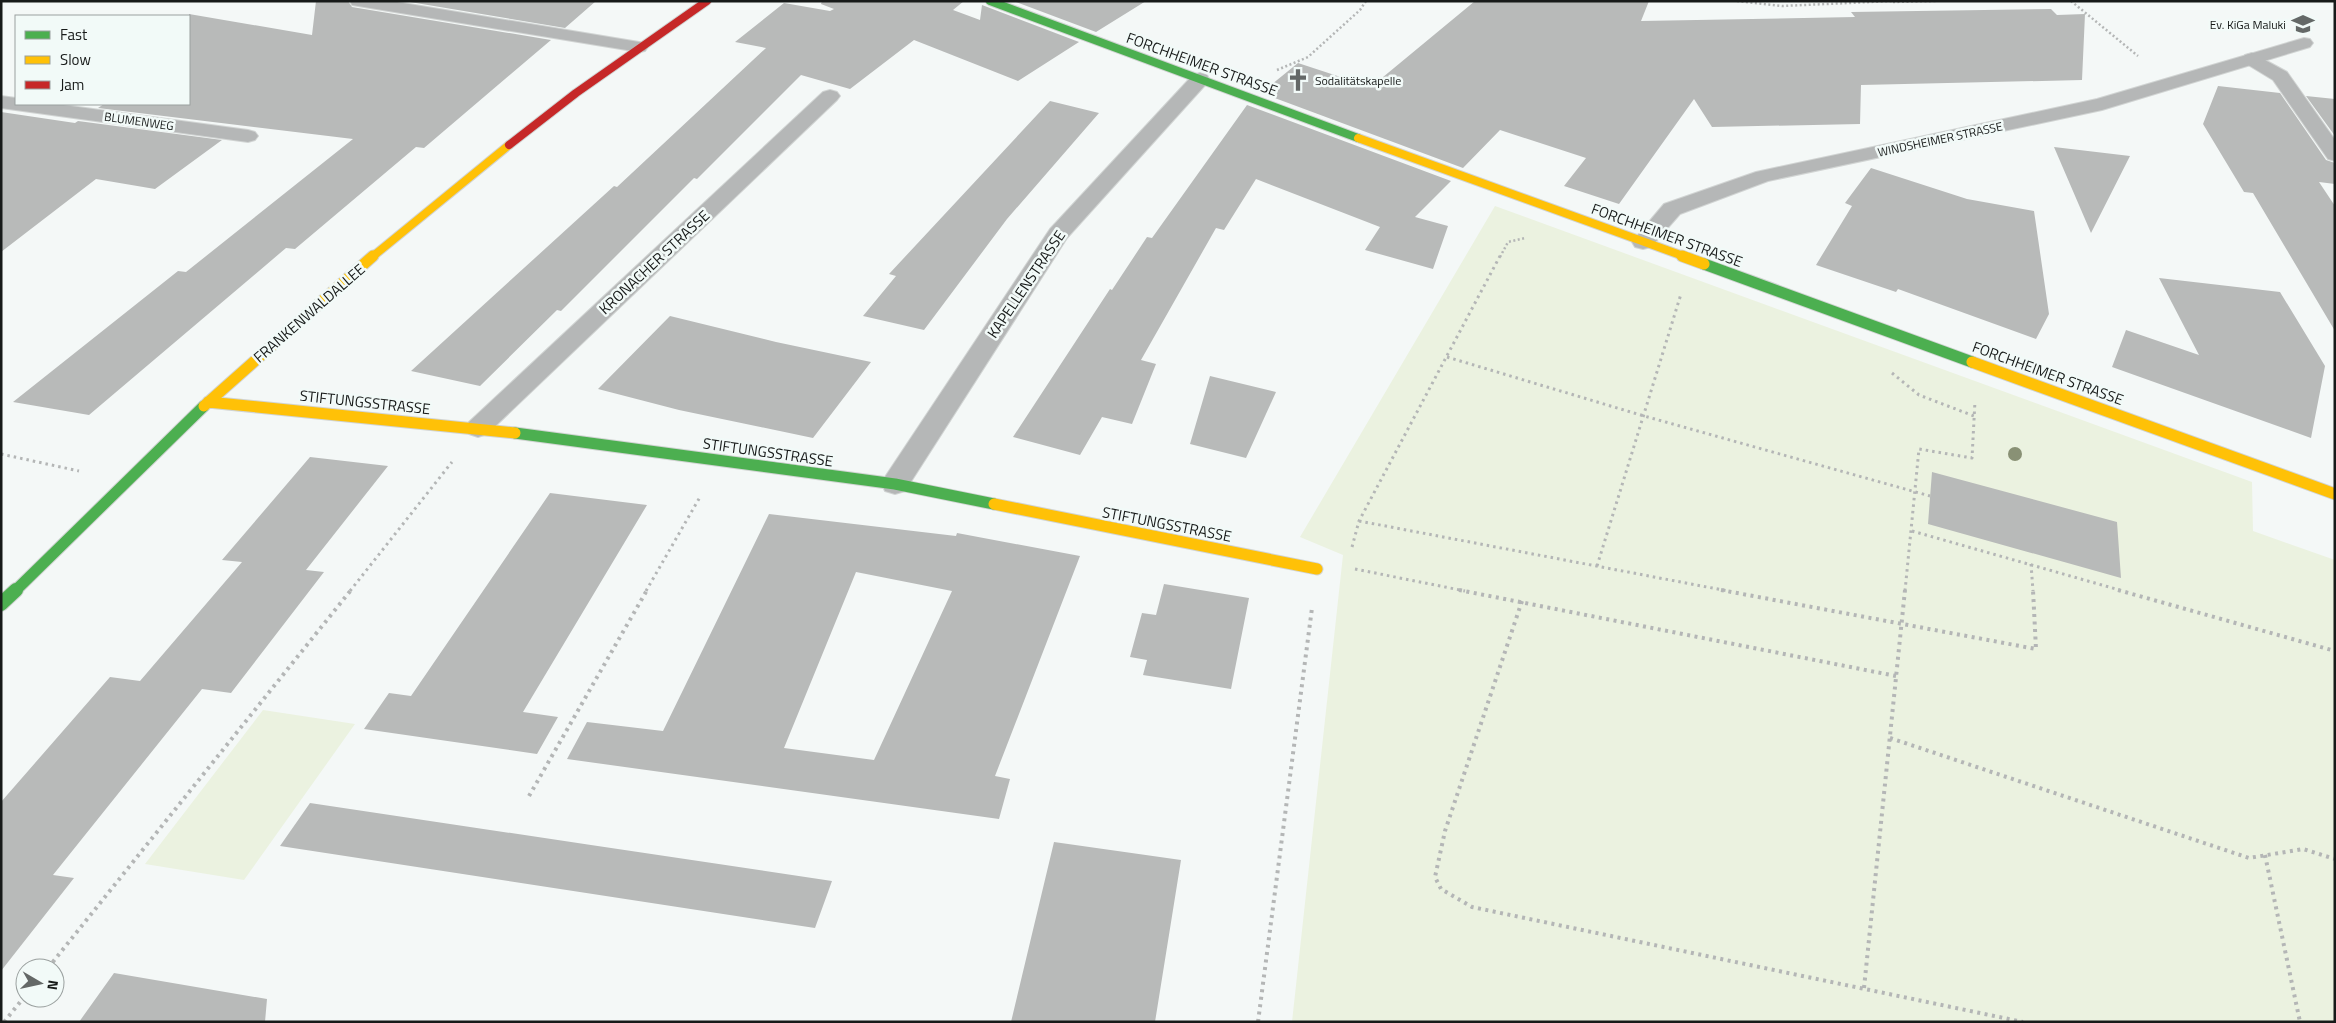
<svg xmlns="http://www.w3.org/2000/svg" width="2336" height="1023" viewBox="0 0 2336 1023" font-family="'Titillium Web',sans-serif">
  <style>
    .green { fill: #ebf2e0 }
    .building { fill: #b8bab9; fill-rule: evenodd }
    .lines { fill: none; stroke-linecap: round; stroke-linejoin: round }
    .lane-casing { stroke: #d1d4d3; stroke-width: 2 }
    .street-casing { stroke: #d1d4d3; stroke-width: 2 }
    .fast-far2-casing { stroke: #d1d4d3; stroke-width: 10 }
    .fast-far1-casing { stroke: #d1d4d3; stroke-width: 13 }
    .fast-casing { stroke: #d1d4d3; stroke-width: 16 }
    .slow-far1-casing { stroke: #d1d4d3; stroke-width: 10 }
    .slow-casing { stroke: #d1d4d3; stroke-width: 13 }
    .jam-casing { stroke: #d1d4d3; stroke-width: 10 }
    .path-far2 { stroke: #b4b6b6; stroke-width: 2.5; stroke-dasharray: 2 2.5; stroke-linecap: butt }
    .path-far1 { stroke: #b4b6b6; stroke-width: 3; stroke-dasharray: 2.5 4; stroke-linecap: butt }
    .path { stroke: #b4b6b6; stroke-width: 4; stroke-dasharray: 3 4.5; stroke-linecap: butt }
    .lane { fill: #b5b7b7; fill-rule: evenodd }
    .street { fill: #b5b7b7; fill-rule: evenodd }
    .fast-far2 { stroke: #4caf50; stroke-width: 8 }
    .fast-far1 { stroke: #4caf50; stroke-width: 11 }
    .fast { stroke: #4caf50; stroke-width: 14 }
    .slow-far1 { stroke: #ffc107; stroke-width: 8 }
    .slow { stroke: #ffc107; stroke-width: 11 }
    .jam { stroke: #c62828; stroke-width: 8 }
    .tree { fill: #899175 }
    .labels { text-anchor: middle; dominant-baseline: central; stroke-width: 5; stroke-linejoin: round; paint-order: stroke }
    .far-poi-label { font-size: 12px; fill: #171a19; stroke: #f2faf8; text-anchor: end }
    .far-street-label { font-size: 12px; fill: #171a19; stroke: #f2faf8 }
    .street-label { font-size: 15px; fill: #171a19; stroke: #f2faf8 }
  </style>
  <rect width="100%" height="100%" fill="#f4f8f7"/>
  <path class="green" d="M1495 206 2252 482 2253 531 2335 560V1022H1292L1343 555 1300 537Z
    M263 710 355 724 244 880 145 864Z"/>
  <path class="building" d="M316 1H348L352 7 551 40 424 148 416 147 295 249 286 248 89 415 13 402 178 271 186 272 353 139 98 108 104 104H189V14L312 35Z
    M404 1H596L565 28Z
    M822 1H964L953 10 980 20 982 5 1079 42 1018 81 914 40 850 89 801 75 697 179 694 178 561 311 557 310 480 386 411 371 614 186 617 187 766 48 735 42 784 3 830 11 834 9 821 4Z
    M1013 1H1146L1096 32Z
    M1475 1H1649L1641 21 1855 17 1851 12 2051 9 2057 15 2085 14 2082 80 1861 85 1860 124 1712 127 1694 99 1619 204 1564 186 1586 158 1500 130 1463 168 1261 93 1298 63 1371 87Z
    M2218 86 2280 93 2326 160 2335 163V184L2319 182 2335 206V331L2253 193 2244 192 2203 124Z
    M2306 96 2335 99V136Z
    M1050 101 1099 113 1007 219 924 330 863 316 896 276 889 274Z
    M1247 105 1451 181 1415 217 1448 226 1433 269 1365 250 1380 227 1256 179 1224 230 1216 228 1141 360 1156 364 1132 424 1102 417 1080 455 1013 437 1110 289 1112 290 1147 237 1152 238Z
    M1 112 75 123 78 121 222 140 155 189 96 179 1 252Z
    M2054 147 2130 156 2091 233Z
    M1871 168 1967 199 2034 211 2049 314 2036 339 1898 289 1896 292 1816 265 1852 206 1845 203Z
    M2159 278 2280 292 2325 366 2311 438 2112 367 2126 330 2199 355Z
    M670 316 776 342 871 362 813 438 679 410 598 389Z
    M1210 376 1276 392 1246 458 1190 444Z
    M310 457 388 466 306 570 324 572 231 693 202 689 53 875 74 878 1 971V802L110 677 140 681 242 562 222 560Z
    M1932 472 2117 522 2121 578 1928 524Z
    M550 493 647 505 523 712 558 717 537 754 364 729 389 693 411 696Z
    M769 514 956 536 957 533 1080 556 995 776 1010 779 999 819 567 759 587 722 663 731ZM856 572 952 591 874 760 784 748Z
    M1164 584 1249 598 1231 689 1143 675 1147 660 1130 657 1142 613 1156 615Z
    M310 803 591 845 832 881 815 928 280 846Z
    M1054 842 1181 860 1155 1022H1011Z
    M114 973 267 999 265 1022H79Z"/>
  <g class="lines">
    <defs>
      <path id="lane" d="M350 1H391L639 42 645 43 648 47 645 51 639 52 358 6 352 5Z
        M2252 53 2287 72 2335 140V161L2328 159 2273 80 2245 63 2243 59 2245 55Z"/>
      <path id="street" d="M2304 38 2310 39 2313 43 2310 47 2102 110 1768 181 1680 214 1651 247 1643 249 1635 247 1632 242 1664 204 1756 172 2097 99Z
        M1200 73 1207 75 1209 79 1207 83 1067 238 905 491 895 494 885 491 882 484 885 477 1050 229 1193 75Z
        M830 90 837 92 840 96 837 100 487 434 478 437 469 434 465 428 469 422 823 92Z
        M1 96 16 98V104H56L248 130 255 132 258 136 255 140 248 142 1 108Z"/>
      <path id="fast-far2" d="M990 1 1358 138"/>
      <path id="fast-far1" d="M1704 264 1972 362
        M515 433 895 484 994 504
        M15 591 204 406"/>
      <path id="fast" d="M1 604 16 590"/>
      <path id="slow-far1" d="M1358 138 1686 257
        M372 257 509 145"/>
      <path id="slow" d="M1682 256 1704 264
        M1972 362 2335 494
        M208 402 515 433
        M204 406 373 256
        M994 504 1317 569"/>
      <path id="jam" d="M509 145 576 93 707 1"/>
    </defs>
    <use href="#lane" class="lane-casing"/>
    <use href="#street" class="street-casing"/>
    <use href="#fast-far2" class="fast-far2-casing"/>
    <use href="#fast-far1" class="fast-far1-casing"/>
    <use href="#fast" class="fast-casing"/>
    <use href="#slow-far1" class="slow-far1-casing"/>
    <use href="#slow" class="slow-casing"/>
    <use href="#jam" class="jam-casing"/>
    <path class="path-far2" d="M1737 1 1782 6 1893 1
      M2071 1 2138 56
      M1893 2 1936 1
      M1277 70 1308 57 1360 10 1366 1
      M1500 257 1508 242 1525 238"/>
    <path class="path-far1" d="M1447 357 1644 416 1930 496
      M1892 373 1919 395 1974 416
      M1 454 79 471
      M1359 521 1728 591
      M1912 531 2123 591
      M1352 547 1359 521 1500 256
      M2031 564 2033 591
      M1597 566 1681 294
      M1355 569 1465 591
      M350 591 452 462
      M646 591 700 497
      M1905 591 1919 449 1972 458 1975 401"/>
    <path class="path" d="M1459 590 1896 676
      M1721 590 2036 649 2033 590
      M2118 590 2335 651
      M1522 601 1445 831 1435 877 1441 889 1472 907 2023 1022
      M1890 738 2249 858 2303 849 2335 859
      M529 796 647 590
      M2265 855 2300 1022
      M48 968 351 590
      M1864 988 1905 590
      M4 1022 25 996
      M1258 1022 1312 608"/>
    <use href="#lane" class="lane"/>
    <use href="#street" class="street"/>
    <use href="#fast-far2" class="fast-far2"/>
    <use href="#fast-far1" class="fast-far1"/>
    <use href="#fast" class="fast"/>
    <use href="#slow-far1" class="slow-far1"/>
    <use href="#slow" class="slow"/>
    <use href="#jam" class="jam"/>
  </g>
  <circle class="tree" cx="2015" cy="454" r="7"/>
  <defs>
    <symbol id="school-bare" viewBox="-9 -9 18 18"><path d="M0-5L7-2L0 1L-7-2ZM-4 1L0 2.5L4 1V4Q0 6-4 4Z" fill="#646867" stroke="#f2faf8" stroke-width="2.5" paint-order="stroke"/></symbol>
    <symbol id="church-bare" viewBox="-9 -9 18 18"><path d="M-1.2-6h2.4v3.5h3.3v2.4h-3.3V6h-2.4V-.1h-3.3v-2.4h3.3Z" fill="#646867" stroke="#f2faf8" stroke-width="2.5" paint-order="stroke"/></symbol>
  </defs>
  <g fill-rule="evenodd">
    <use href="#school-bare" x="2287" y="8" width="32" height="32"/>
    <use href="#church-bare" x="1282" y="64" width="32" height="32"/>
  </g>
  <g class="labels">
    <g class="far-poi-label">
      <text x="2286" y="24">Ev. KiGa Maluki</text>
      <text x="1315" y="80" text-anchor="start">Sodalitätskapelle</text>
    </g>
    <g class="far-street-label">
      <text transform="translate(139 121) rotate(8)">BLUMENWEG</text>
      <text transform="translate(1940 139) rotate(-12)">WINDSHEIMER STRASSE</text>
    </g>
    <g class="street-label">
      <text transform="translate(1202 64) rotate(20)">FORCHHEIMER STRASSE</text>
      <text transform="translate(1667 235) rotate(20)">FORCHHEIMER STRASSE</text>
      <text transform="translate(654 262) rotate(-43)">KRONACHER STRASSE</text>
      <text transform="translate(1026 284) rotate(-56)">KAPELLENSTRASSE</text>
      <text transform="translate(309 313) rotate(-41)">FRANKENWALDALLEE</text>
      <text transform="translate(2048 373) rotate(20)">FORCHHEIMER STRASSE</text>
      <text transform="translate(365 402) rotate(6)">STIFTUNGSSTRASSE</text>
      <text transform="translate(768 452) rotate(8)">STIFTUNGSSTRASSE</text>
      <text transform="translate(1167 524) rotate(11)">STIFTUNGSSTRASSE</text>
    </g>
  </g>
  <rect width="2336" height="1023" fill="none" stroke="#171a19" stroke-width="5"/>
  <rect x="15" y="15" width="175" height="90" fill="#f2faf8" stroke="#9aa09f"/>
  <rect x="25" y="31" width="25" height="8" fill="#4caf50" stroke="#9aa09f"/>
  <text x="60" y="40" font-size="15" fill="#171a19">Fast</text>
  <rect x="25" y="56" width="25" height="8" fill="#ffc107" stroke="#9aa09f"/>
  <text x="60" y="65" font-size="15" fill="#171a19">Slow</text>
  <rect x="25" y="81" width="25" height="8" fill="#c62828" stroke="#9aa09f"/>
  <text x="60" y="90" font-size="15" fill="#171a19">Jam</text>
  <g transform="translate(40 983) rotate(99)"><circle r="24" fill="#f2faf8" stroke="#9aa09f"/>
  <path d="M0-4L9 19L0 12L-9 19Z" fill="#646867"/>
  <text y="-8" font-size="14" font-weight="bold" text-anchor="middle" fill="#171a19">N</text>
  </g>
</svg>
